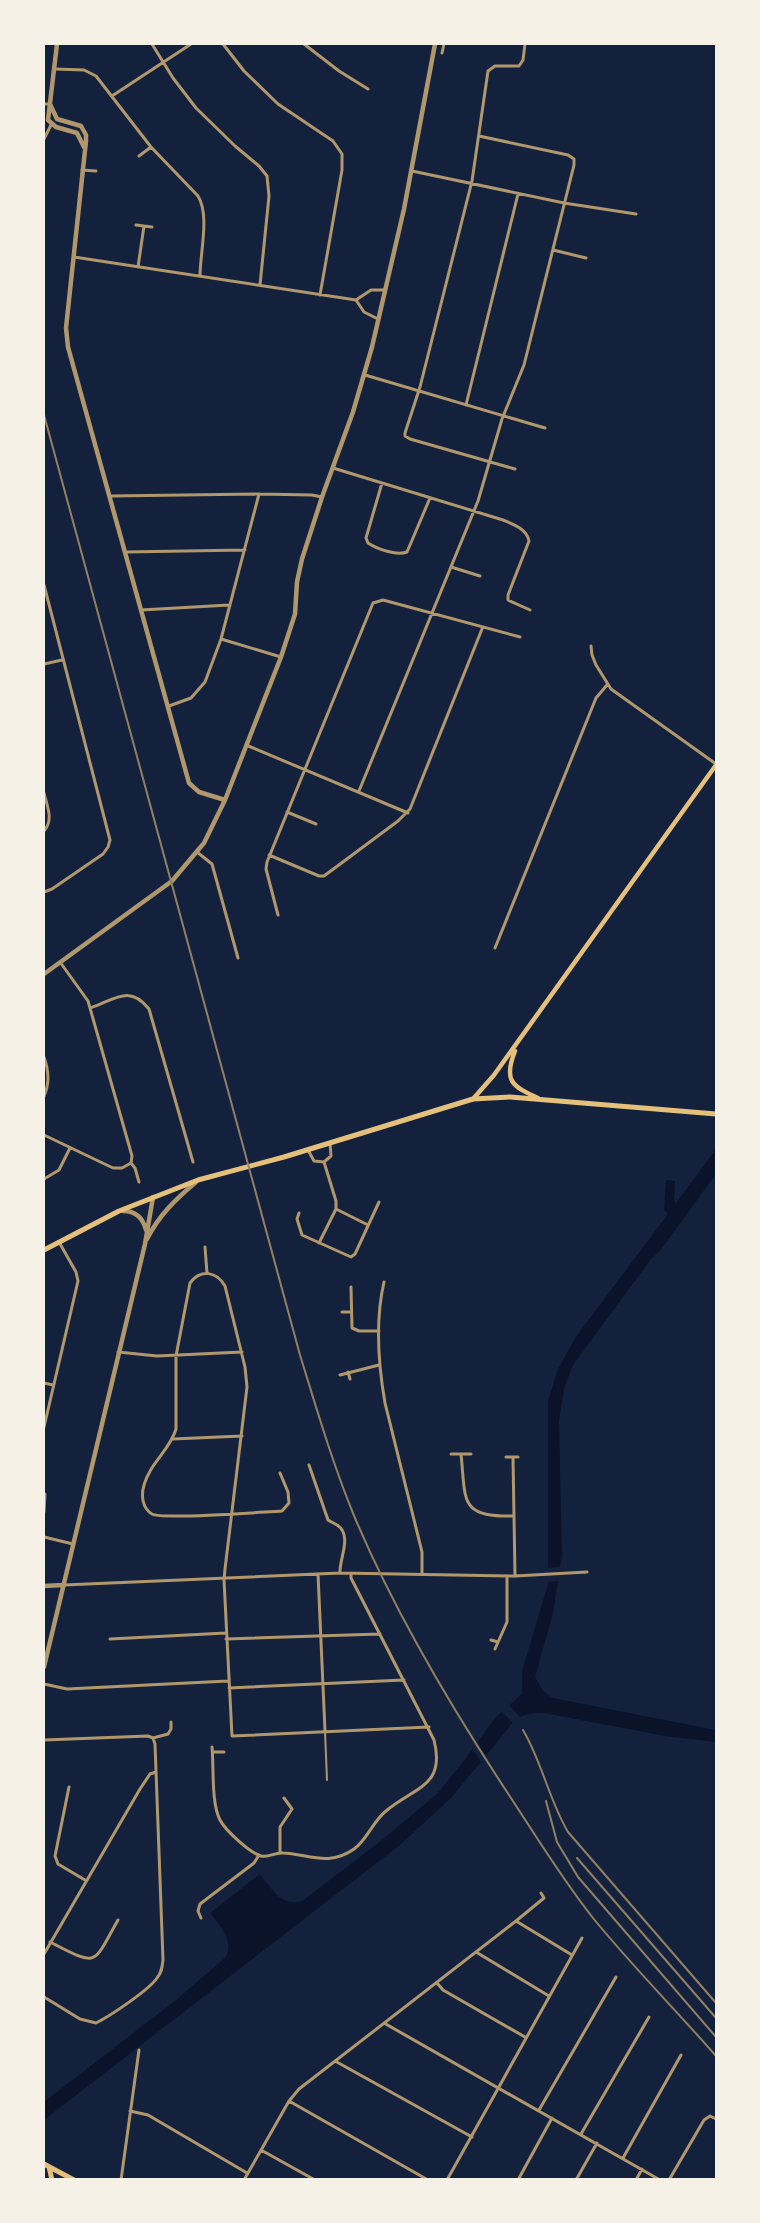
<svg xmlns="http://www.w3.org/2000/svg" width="760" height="2223" viewBox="0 0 760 2223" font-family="'Open Sans',sans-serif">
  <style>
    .water { fill: #0b132b }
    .pier { fill: #14213d }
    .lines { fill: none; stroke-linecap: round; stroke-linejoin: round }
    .pedestrian { stroke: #b1986c; stroke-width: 2 }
    .minor { stroke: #b1986c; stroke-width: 3 }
    .tertiary { stroke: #b1986c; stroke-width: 4.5 }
    .secondary { stroke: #e5c07b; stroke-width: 4.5 }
    .primary { stroke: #e5c07b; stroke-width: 5 }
    .trunk { stroke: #e5c07b; stroke-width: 5 }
    .rail { stroke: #918062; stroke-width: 2 }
  </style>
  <rect width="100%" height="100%" fill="#14213d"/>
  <path class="water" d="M716 1149V1174L660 1251 651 1259 587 1346 573 1365 564 1388 559 1421 562 1555 553 1613 535 1677 543 1691 553 1698 716 1730V1742L665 1736 544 1713C529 1713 521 1714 511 1725L451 1798 400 1845 44 2120V2102L176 2000 226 1957C234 1939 220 1926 210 1913L260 1874C272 1889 281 1907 302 1901L377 1844 437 1794 466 1758 494 1719 522 1694V1671L548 1584V1402L557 1371 575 1338 668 1214 664 1210 666 1180 675 1181 674 1201 676 1203Z"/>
  <path class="pier" d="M562 1567 561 1581 545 1582 546 1568Z
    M506 1702 522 1719 515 1725 499 1709Z
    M476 1739 488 1759 483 1765 471 1746Z"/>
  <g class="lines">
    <path class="pedestrian" d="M325 1731 327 1780"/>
    <path class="minor" d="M152 44 173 78 196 108 235 146 259 166 267 176 269 196 260 285
      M223 44 244 71 278 104 333 141 342 154V170L320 295
      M304 44 339 71 368 89
      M442 53 444 44
      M55 69 84 70 96 76 151 147 198 196C210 215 200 253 200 276
      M112 96 191 44
      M44 104H50
      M44 139 51 125
      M139 156 151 147
      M82 170 96 171
      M412 171 564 203 636 214
      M136 225 152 227
      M553 250 586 258
      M74 257 356 300
      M138 267 144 226
      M378 319 364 312 356 300 371 290H385
      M365 375 545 428
      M466 405 518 194
      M333 468 503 520C513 524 527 529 529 541L508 595V600L530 610
      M515 469 410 439 405 436V433L420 387 472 181 488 71 495 66H519L523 60 525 44
      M382 483 366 538 368 543C377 549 397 556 407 552L430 498
      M110 496 259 494 312 495 322 497
      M125 552 245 550
      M451 567 480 576
      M44 585 110 840 108 847 103 854 52 889 44 892
      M141 610 229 605
      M221 639 281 657
      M591 646 592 655 596 665 611 689 716 764
      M44 664 62 660
      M169 706 191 698 205 682 221 639 259 494
      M246 745 408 813
      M359 791 478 501 502 419 524 365 574 165V159L568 155 479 136
      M44 793C47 806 54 820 44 831
      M287 812 316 824
      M197 852 212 864 238 958
      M269 855 319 876H324L398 821 410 809 482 629
      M278 915 266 869 267 862 373 603 383 600 520 637
      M495 948 596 698 607 685
      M60 962 88 1001 132 1156 131 1163 135 1168 139 1182
      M90 1008C113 1001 129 983 149 1009L193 1162
      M44 1057C49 1071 50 1083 44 1096
      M44 1135 113 1168H122L131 1163
      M308 1150 314 1161 324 1162 331 1156 330 1143
      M324 1162 336 1201V1209
      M44 1179 59 1170 70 1148
      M299 1213 297 1219 302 1235 351 1257 355 1254 379 1202
      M319 1243 336 1209 368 1225
      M205 1247 207 1273
      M384 1282C375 1321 378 1363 385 1403L422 1552V1574
      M351 1287 352 1328 359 1331H379
      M342 1312H351
      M118 1352 157 1356 242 1352
      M348 1372 350 1379
      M340 1375 379 1365
      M44 1383 53 1385
      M44 1427 78 1281 76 1272 59 1242
      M173 1439 242 1436
      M451 1454H471
      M461 1454C466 1502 459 1517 514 1516
      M506 1457H518
      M513 1457 515 1576
      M309 1465 328 1520C331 1522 334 1523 337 1525 353 1535 339 1559 340 1573
      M280 1473 288 1492 289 1503 282 1511C262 1512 163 1520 152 1514 142 1508 141 1495 144 1485 150 1463 170 1450 176 1429V1356L190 1283C201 1268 217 1272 225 1286L245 1367 247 1387 225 1569 224 1580 232 1736 429 1727
      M44 1512 45 1494
      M44 1537 73 1544
      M318 1574 325 1731
      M64 1585 340 1573 515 1576 587 1572
      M110 1639 226 1633
      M226 1639 380 1634
      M491 1640 498 1642
      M495 1649 507 1622V1576
      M44 1684 67 1689 228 1681
      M229 1688 404 1680
      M44 1740 148 1736 153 1738 168 1734 171 1729V1722
      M212 1747C214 1767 211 1803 220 1820 225 1830 250 1853 261 1856 269 1858 275 1852 283 1853 308 1854 329 1867 354 1849 367 1840 373 1821 386 1811 414 1787 446 1787 434 1740L351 1578V1573
      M213 1752H224
      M69 1787 55 1856 58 1864 85 1880
      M280 1852V1827L292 1809 284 1798
      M201 1918 198 1911 200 1904 254 1863 259 1855
      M516 1921 572 1955
      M50 1942C99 1967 92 1966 118 1920
      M476 1952 549 1996
      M44 1954 140 1789 150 1774 156 1772
      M437 1983 443 1990 525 2037
      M44 1997 80 2019 96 2023C110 2016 149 1990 157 1978 162 1972 162 1967 163 1960L155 1744 153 1738
      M384 2023 660 2180
      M335 2061 472 2137
      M289 2101 428 2180
      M539 2110 616 1977
      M130 2111 148 2115 247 2173
      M581 2134 649 2017
      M261 2150 315 2180
      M623 2158 681 2055
      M121 2180 139 2050
      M244 2180 289 2101 299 2089 516 1921 544 1898 541 1893
      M447 2180 582 1938
      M518 2180 552 2118
      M576 2180 597 2143
      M636 2180 642 2169
      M669 2180 704 2120 710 2116 716 2119"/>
    <path class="tertiary" d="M57 44 48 120 56 127 77 133 84 147
      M50 104 57 119 81 126 86 135V141L66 328 68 347 189 783 199 792 225 800
      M44 974 172 881 204 843 225 800 281 657 295 614 297 582 302 559 322 497 353 412 372 347 404 209 435 44
      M123 1211C136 1211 143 1218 146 1230
      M147 1239C159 1215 176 1199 196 1182
      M44 1586 63 1585
      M44 1667 145 1244 153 1197"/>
    <path class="secondary" d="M515 1051C503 1081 512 1086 538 1098
      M473 1099 494 1075 716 765"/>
    <path class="primary" d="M44 1250 119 1211 198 1180 284 1157 473 1099 510 1097 716 1114"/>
    <path class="trunk" d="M44 2164 74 2180
      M49 2167 52 2180"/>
    <path class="rail" d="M44 415 300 1355C317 1410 333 1465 355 1518 396 1615 451 1707 509 1795 536 1836 562 1879 593 1918 632 1966 676 2010 716 2056
      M523 1730C542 1762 549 1800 568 1832L716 2003
      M546 1801 557 1842 578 1877 716 2037
      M577 1858 716 2018"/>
  </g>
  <rect width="760" height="2223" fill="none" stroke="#f6f1e7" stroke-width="90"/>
</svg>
